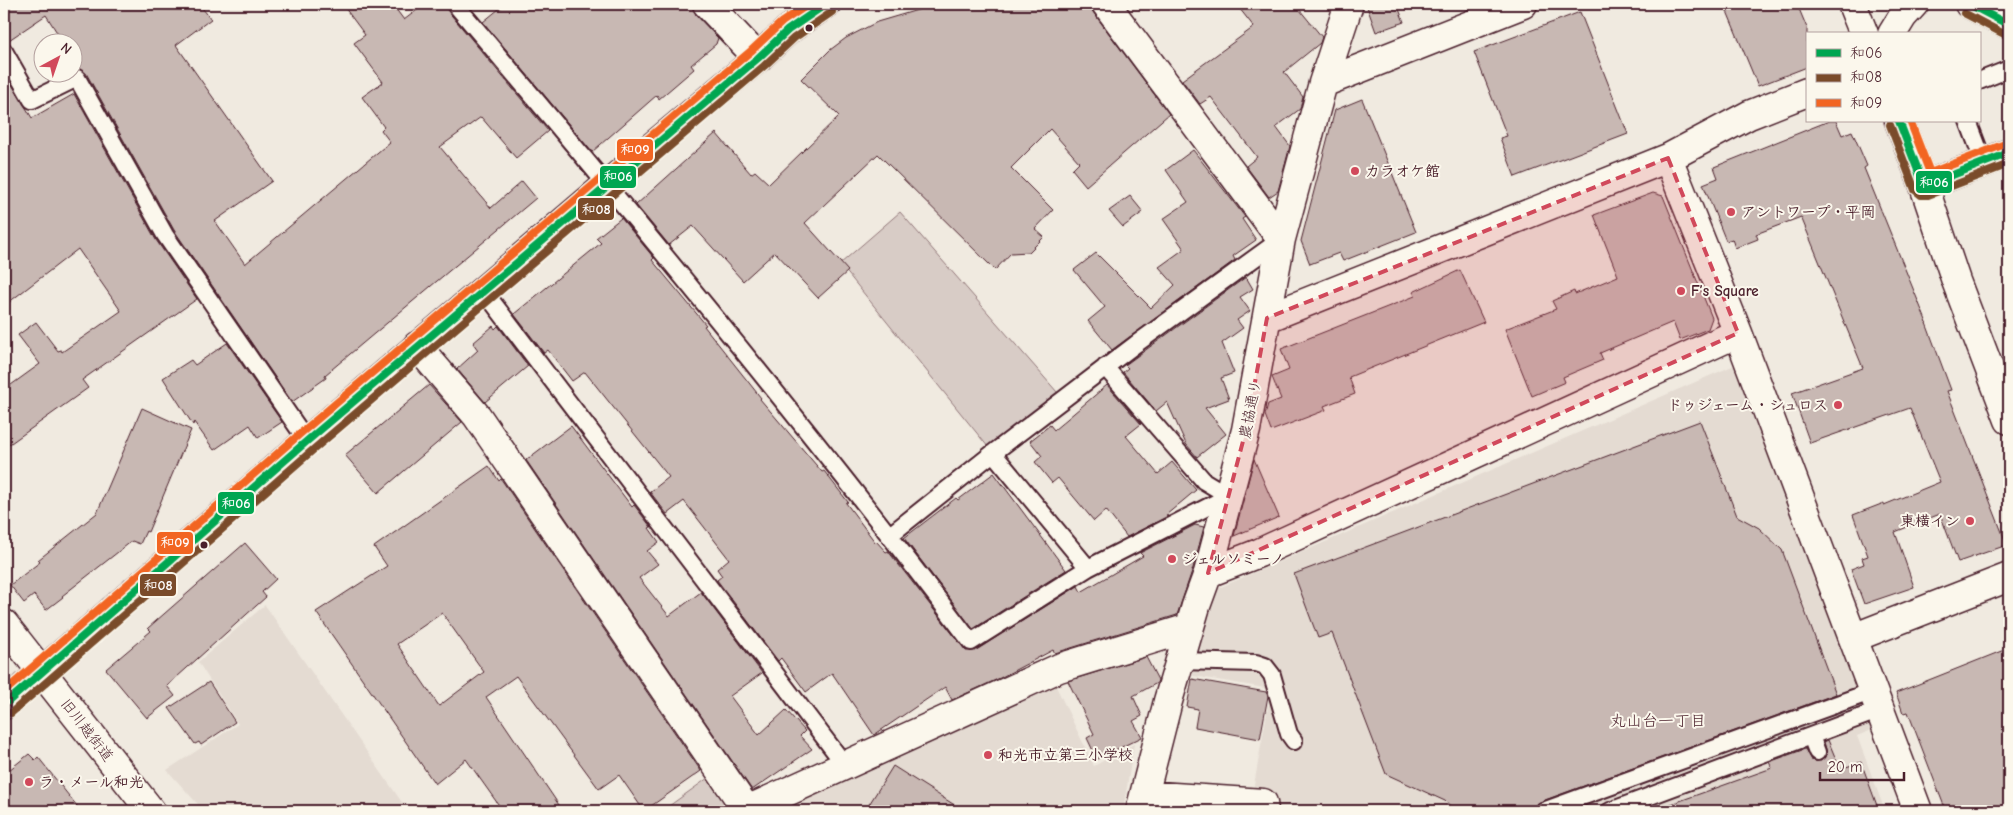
<svg xmlns="http://www.w3.org/2000/svg" width="2013" height="815" viewBox="0 0 2013 815" font-family="'Comic Neue','Klee One',sans-serif">
  <style>
    .built { fill: #e4dbd2 }
    .green { fill: #d8ccc6; stroke: #917678 }
    .building { fill: #c8b8b3; stroke: #4a1f2b; fill-rule: evenodd }
    .lines { fill: none; stroke-linecap: round; stroke-linejoin: round }
    .lane-casing { stroke: #4a1f2b; stroke-width: 20 }
    .street-casing { stroke: #4a1f2b; stroke-width: 31 }
    .secondary-casing { stroke: #4a1f2b; stroke-width: 31 }
    .lane { stroke: #fbf7ec; stroke-width: 16 }
    .street { stroke: #fbf7ec; stroke-width: 28 }
    .secondary { stroke: #fbf7ec; stroke-width: 28 }
    .bus-1-casing { stroke: #fbf7ec; stroke-width: 11 }
    .bus-2-casing { stroke: #fbf7ec; stroke-width: 11 }
    .bus-3-casing { stroke: #fbf7ec; stroke-width: 11 }
    .bus-1 { stroke: #00a651; stroke-width: 8 }
    .bus-2 { stroke: #7a4b2a; stroke-width: 8 }
    .bus-3 { stroke: #f26522; stroke-width: 8 }
    .marked { fill: #d1495b; fill-opacity: 0.2; stroke: #d1495b; stroke-width: 4; stroke-dasharray: 10 6; stroke-linejoin: round }
    .bus-dot { fill: #4a1f2b; stroke: #fbf7ec; stroke-width: 2 }
    .poi-dot { fill: #d1495b; stroke: #fbf7ec; stroke-width: 2 }
    .labels { text-anchor: middle; dominant-baseline: central; stroke-width: 4; stroke-linejoin: round; paint-order: stroke }
    .poi-label { font-size: 15px; font-weight: bold; fill: #4a1f2b; stroke: #fbf7ec; text-anchor: start }
    .street-label { font-size: 15px; fill: #4a1f2b; stroke: #fbf7ec }
    .neighbourhood-label { font-size: 16px; fill: #4a1f2b; stroke: #fbf7ec }
    .line-badge { stroke: #fbf7ec; stroke-width: 2 }
    .badge-label { font-size: 14px; text-anchor: middle; font-weight: bold; fill: #fff }
  </style>
  <rect width="100%" height="100%" fill="#f0eae0"/>
  <filter id="ink" filterUnits="userSpaceOnUse"><feTurbulence type="fractalNoise" baseFrequency=".02" numOctaves="2"/><feDisplacementMap in="SourceGraphic" scale="10" xChannelSelector="R" yChannelSelector="G"/><feConvolveMatrix kernelMatrix="1 2 1 2 8 2 1 2 1" color-interpolation-filters="sRGB"/></filter>
  <g filter="url(#ink)">
    <path class="built" d="M1737 364 1874 729 1857 736 1885 811H1277L1275 793 1253 791 1271 689 1188 675 1214 590Z
      M265 605 408 811H204L167 770 238 724 198 662Z
      M1053 680 1094 766 1134 744 1123 811H763Z"/>
    <path class="green" d="M900 212 1064 400 993 453 840 264Z
      M708 778 729 803 728 811H662Z"/>
    <path class="building" d="M16 4H199L211 19 176 45 272 181 215 221 245 264 390 142 381 130 384 127 362 97 383 82 354 43 365 35 342 4H392L404 20 425 4H445L447 10 548 131 516 158 481 117 440 147 491 208 522 181 536 198 325 375 326 378 292 402 174 230 86 73 79 69 72 57V42H63L46 15 6 42 4 41V11Z
      M505 4H692L696 15 718 38 716 44 691 65 694 69 659 99 657 95 592 152 483 22Z
      M917 4H1087L1169 114 1086 186 1072 169 1079 162 1050 129 1011 168 1053 210 1035 229 1044 237 1029 252 1011 253 995 270 878 154 805 223 848 271 818 298 775 252 743 281 693 226 669 245 636 205 716 133 751 174 755 171 769 184 839 116 801 79 830 50 846 38 877 22 921 9Z
      M1236 4H1295L1322 37 1320 43 1284 72 1303 97 1300 109 1276 127 1290 146 1278 191 1269 197 1246 166 1257 157 1211 97 1200 104 1182 80 1254 27Z
      M1366 4H1397L1404 22 1376 32Z
      M1724 4H1797L1807 28V67L1758 86Z
      M1580 12 1628 134 1515 177 1500 138 1507 136 1474 52Z
      M4 71 32 118 74 94 156 240 197 299 82 380 88 388 4 448V390L40 364 18 335 36 322 58 351 61 350 62 352 121 311 78 249 4 306Z
      M1362 99 1416 232 1343 261 1339 253 1310 264 1301 241 1335 110Z
      M1829 121H1836L1842 135 1852 131 1867 166 1864 168 1927 323H1926L1951 390 1947 391 2007 545 1958 562 1940 514 1895 532 1914 587 1864 604 1851 569 1864 564 1862 558 1868 556 1853 515 1884 503V505L1940 482 1910 408 1810 443 1792 393 1863 368 1801 217 1756 234 1758 239 1735 248 1732 239 1726 241 1703 184 1718 178 1714 167Z
      M1193 150 1245 217 1242 219 1256 240 1233 256 1235 260 1112 350 1088 321 1105 307 1074 270 1096 253 1151 308 1175 285 1159 267 1184 249 1163 219 1188 202 1166 170Z
      M1653 193 1663 196 1712 318 1708 329 1680 340 1673 322 1600 353 1603 360 1563 377 1565 382 1532 396 1505 329 1556 309 1552 301 1574 291 1575 294 1618 276 1594 215Z
      M1130 196 1143 212 1123 227 1109 211Z
      M621 218 654 258 652 260 706 325 704 326 761 398 760 399 822 472 824 471 848 502 846 503 875 542 876 541 886 552 888 551 966 651 976 650 1078 586 1081 592 1143 556 1140 553 1195 525 1204 527 1193 568 1177 615 1055 653 1053 650 1000 678 952 700 945 687 874 735 832 673 806 692 781 658 778 661 717 580 722 576 717 569 729 559 684 501 667 514 650 492 669 477 585 372 572 381 548 350 544 353 514 314 601 243 596 238Z
      M1460 270 1484 322 1349 377 1355 394 1324 406 1326 410 1271 431 1265 415 1268 404 1281 399 1272 377 1289 370 1281 349 1415 296 1413 292Z
      M1246 277 1253 289 1240 297 1250 311 1237 320 1243 328 1222 343 1234 373 1221 378 1229 399 1205 408 1226 434 1197 457 1186 444 1167 402 1156 411 1123 372 1128 368 1125 365Z
      M493 326 495 329 498 326 528 366 485 402 457 369 478 350 473 343Z
      M227 343 282 422 258 438 250 425 214 450 194 422 193 425 163 378 191 360 195 365Z
      M429 385 462 422 378 493 345 455Z
      M1107 385 1141 424 1126 436 1158 474 1172 462 1196 490 1166 515 1168 516 1127 537 1106 510 1094 521 1058 478 1052 483 1035 462 1042 456 1030 441 1050 425 1054 430Z
      M142 408 191 430 148 532 146 531 140 544 132 541 62 596 63 597 46 610 34 595 24 603 10 585 40 562 38 560 97 513Z
      M1700 421 1737 516 1759 528 1782 550 1836 694 1540 802 1535 805 1533 810 1529 811H1456L1445 801 1386 774 1332 633 1318 638 1294 574Z
      M571 426 632 507 634 505 651 527 649 528 659 542 647 551 658 564 639 578 669 616 701 592 762 673 730 696 759 735 786 710 805 731 800 736 812 749 752 790 526 460Z
      M1254 459 1279 517 1234 536Z
      M489 466 499 481 501 479 701 771 644 811 619 775 599 789 516 676 486 697 563 811H503L466 759 435 784 316 612 387 566 374 547ZM442 613 484 672 439 706 397 644Z
      M994 473 1066 570 973 629 904 538 956 498 958 500Z
      M245 543 276 579 262 592 266 597 167 686 175 696 147 718 106 669 151 631 148 628Z
      M2009 648V811H1946L1908 712 1903 713 1896 693Z
      M1146 657 1158 680 1157 683 1133 696 1142 716 1133 721 1142 737 1097 759 1087 738 1094 734 1068 681Z
      M1192 679 1266 692 1268 696 1260 739 1195 727 1198 709 1187 707Z
      M209 682 235 722 201 745 199 742 195 744 169 708Z
      M1828 740 1840 769 1861 762 1879 811H1661L1660 808 1772 768 1769 762 1805 749 1811 760 1821 761 1827 753 1824 742Z
      M29 754 35 760 38 757 81 811H4V774Z
      M893 766 964 811H865Z"/>
    <g class="lines">
      <defs>
        <path id="lane" d="M455 4C632 213 806 424 971 642L1088 568 993 453
          M4 51 32 100 77 78 165 235 307 441
          M1979 81 2009 69
          M1968 121 1984 163
          M484 291 845 765
          M1105 367 1204 481 1229 496
          M890 535 993 453 1136 344 1281 239
          M1088 568 1229 496
          M1180 661 1256 663 1265 666 1272 675 1289 734 1294 741
          M1811 736 1817 752
          M1543 811 1873 691
          M1610 811 1880 710"/>
        <path id="street" d="M707 4 758 58
          M1106 4 1281 239
          M1969 4 2009 25
          M1892 34 1903 16 1914 4
          M1323 83 1523 4
          M1668 158 1738 333 1918 811
          M1924 186 2009 153
          M1267 318 1668 158 1749 115 1807 92
          M417 346 477 416 747 810
          M1208 573 1259 553 1738 333
          M1144 795 1263 803 1264 811
          M745 811 1059 668 1189 628
          M1140 811 1168 701 1196 606 1208 573 1246 430 1281 239 1323 83 1349 4"/>
        <path id="secondary" d="M1852 4 1864 34
          M1899 121 1924 186 1956 281 2009 420
          M4 624 151 811
          M1853 638 2009 577
          M4 705 307 441 608 184 758 58 788 30 826 4"/>
      </defs>
      <use href="#lane" class="lane-casing"/>
      <use href="#street" class="street-casing"/>
      <use href="#secondary" class="secondary-casing"/>
      <use href="#lane" class="lane"/>
      <use href="#street" class="street"/>
      <use href="#secondary" class="secondary"/>
      <defs>
        <path id="bus-1" d="M1969 4 2009 25
          M1899 121 1924 186 2009 153
          M4 705 307 441 758 58 788 30 826 4"/>
        <path id="bus-2" d="M1964 13 2004 34
          M1890 125 1915 190 1921 195H1928L2009 164
          M11 713 314 449 764 66 794 38 832 12"/>
        <path id="bus-3" d="M1910 121 1930 173 2005 144
          M4 692 301 433 751 51 782 22 809 4"/>
      </defs>
      <use href="#bus-1" class="bus-1-casing"/>
      <use href="#bus-2" class="bus-2-casing"/>
      <use href="#bus-3" class="bus-3-casing"/>
      <use href="#bus-1" class="bus-1"/>
      <use href="#bus-2" class="bus-2"/>
      <use href="#bus-3" class="bus-3"/>
    </g>
  </g>
  <path class="marked" d="M1668 158 1738 333 1208 573 1246 430 1267 318Z"/>
  <g class="bus-dot">
    <circle cx="809" cy="28" r="4.5"/>
    <circle cx="204" cy="545" r="4.5"/>
  </g>
  <g class="poi-dot">
    <circle cx="1355" cy="171" r="5"/>
    <circle cx="1731" cy="212" r="5"/>
    <circle cx="1681" cy="291" r="5"/>
    <circle cx="1838" cy="405" r="5"/>
    <circle cx="1970" cy="521" r="5"/>
    <circle cx="1172" cy="559" r="5"/>
    <circle cx="988" cy="755" r="5"/>
    <circle cx="29" cy="782" r="5"/>
  </g>
  <g class="labels">
    <g class="poi-label">
      <text x="1365" y="171">カラオケ館</text>
      <text x="1741" y="212">アントワープ・平岡</text>
      <text x="1691" y="291">F’s Square</text>
      <text x="1828" y="405" text-anchor="end">ドゥジェーム・シュロス</text>
      <text x="1960" y="521" text-anchor="end">東横イン</text>
      <text x="1182" y="559">ジェルソミーノ</text>
      <text x="998" y="755">和光市立第三小学校</text>
      <text x="39" y="782">ラ・メール和光</text>
    </g>
    <g class="street-label">
      <text transform="translate(1250 409) rotate(-79)">農協通り</text>
      <text transform="translate(87 730) rotate(52)">旧川越街道</text>
    </g>
    <g class="neighbourhood-label">
      <text x="1658" y="721">丸山台一丁目</text>
    </g>
  </g>
  <g class="line-badge">
    <rect x="616" y="138" width="38" height="24" rx="5" fill="#f26522"/>
    <rect x="599" y="165" width="38" height="24" rx="5" fill="#00a651"/>
    <rect x="1915" y="170" width="38" height="24" rx="5" fill="#00a651"/>
    <rect x="577" y="197" width="38" height="24" rx="5" fill="#7a4b2a"/>
    <rect x="217" y="491" width="38" height="24" rx="5" fill="#00a651"/>
    <rect x="156" y="531" width="38" height="24" rx="5" fill="#f26522"/>
    <rect x="139" y="573" width="38" height="24" rx="5" fill="#7a4b2a"/>
  </g>
  <g class="badge-label">
    <text x="635" y="154">和09</text>
    <text x="618" y="181">和06</text>
    <text x="1934" y="187">和06</text>
    <text x="596" y="214">和08</text>
    <text x="236" y="508">和06</text>
    <text x="175" y="547">和09</text>
    <text x="158" y="590">和08</text>
  </g>
  <rect width="2013" height="815" fill="none" stroke="#fbf7ec" stroke-width="20"/>
  <rect x="10" y="10" width="1993" height="795" fill="none" stroke="#4a1f2b" stroke-width="2" filter="url(#ink)"/>
  <rect x="1806" y="32" width="175" height="90" fill="#fbf7ec" stroke="#b4a19f"/>
  <rect x="1816" y="49" width="25" height="8" fill="#00a651" stroke="#b4a19f"/>
  <text x="1850" y="58" font-size="15" fill="#4a1f2b">和06</text>
  <rect x="1816" y="74" width="25" height="8" fill="#7a4b2a" stroke="#b4a19f"/>
  <text x="1850" y="82" font-size="15" fill="#4a1f2b">和08</text>
  <rect x="1816" y="99" width="25" height="8" fill="#f26522" stroke="#b4a19f"/>
  <text x="1850" y="108" font-size="15" fill="#4a1f2b">和09</text>
  <g transform="translate(58 58) rotate(40)"><circle r="24" fill="#fbf7ec" stroke="#b4a19f"/>
  <path d="M0-4L9 19L0 12L-9 19Z" fill="#d1495b"/>
  <text y="-8" font-size="14" font-weight="bold" text-anchor="middle" fill="#4a1f2b">N</text>
  </g>
  <path d="M1820 772v8h84v-8" fill="none" stroke="#4a1f2b" stroke-width="2.5"/>
  <text x="1828" y="772" font-size="15" fill="#4a1f2b" stroke="#fbf7ec" stroke-width="4" paint-order="stroke">20 m</text>
</svg>
